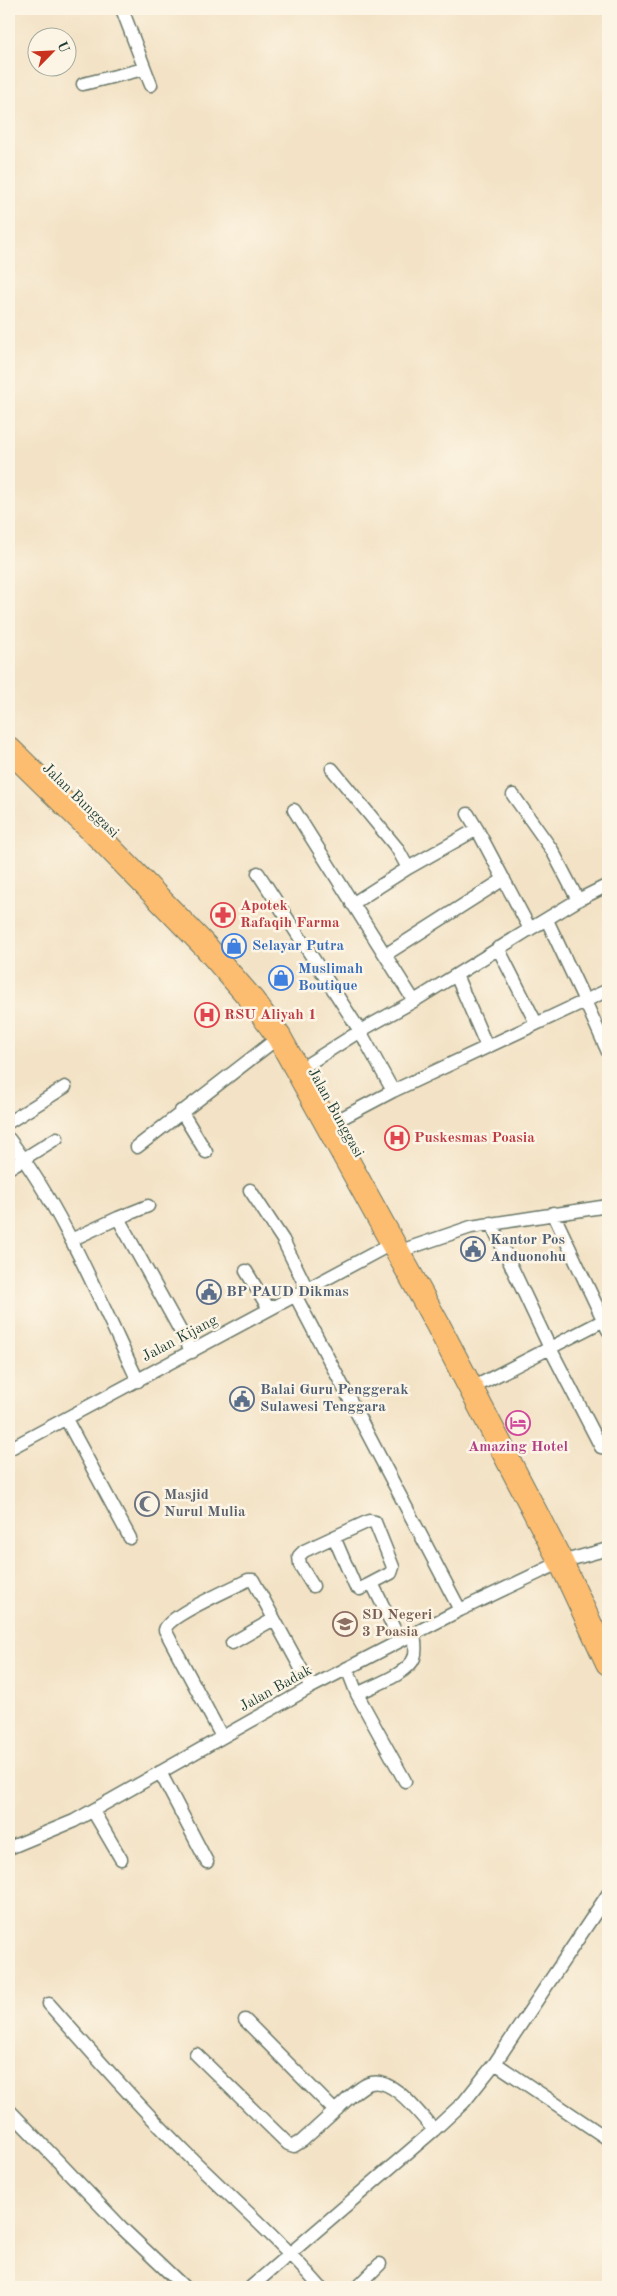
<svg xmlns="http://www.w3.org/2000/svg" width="617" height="2296" viewBox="0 0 617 2296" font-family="'Old Standard TT',serif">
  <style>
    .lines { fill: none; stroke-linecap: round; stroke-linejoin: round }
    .street-casing { stroke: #697767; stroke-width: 15 }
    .highway-casing { stroke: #697767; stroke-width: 26 }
    .street { stroke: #fff; stroke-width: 12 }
    .highway { stroke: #fcbd6f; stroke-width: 24 }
    .labels { text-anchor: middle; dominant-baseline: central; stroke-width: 5; stroke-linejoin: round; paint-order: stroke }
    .street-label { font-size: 15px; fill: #1f3d34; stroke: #fcf5e5 }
    .health-label { font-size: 15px; font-weight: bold; fill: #be3a42; stroke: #fcf5e5; text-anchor: start }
    .shop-label { font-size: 15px; font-weight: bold; fill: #366cbe; stroke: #fcf5e5; text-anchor: start }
    .service-label { font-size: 15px; font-weight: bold; fill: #4e5e75; stroke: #fcf5e5; text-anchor: start }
    .hotel-label { font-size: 15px; font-weight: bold; fill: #b23c85; stroke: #fcf5e5 }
    .worship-label { font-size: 15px; font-weight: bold; fill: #5b616d; stroke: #fcf5e5; text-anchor: start }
    .education-label { font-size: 15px; font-weight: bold; fill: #785e54; stroke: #fcf5e5; text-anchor: start }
  </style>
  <rect width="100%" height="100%" fill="#fcf5e5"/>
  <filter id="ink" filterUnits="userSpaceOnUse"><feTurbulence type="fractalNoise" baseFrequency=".02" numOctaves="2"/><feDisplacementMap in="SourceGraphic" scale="10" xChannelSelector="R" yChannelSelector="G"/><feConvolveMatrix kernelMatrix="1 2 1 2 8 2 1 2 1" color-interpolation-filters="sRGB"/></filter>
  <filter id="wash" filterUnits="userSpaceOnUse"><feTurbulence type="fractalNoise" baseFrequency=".0096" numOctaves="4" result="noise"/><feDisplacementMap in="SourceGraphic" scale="20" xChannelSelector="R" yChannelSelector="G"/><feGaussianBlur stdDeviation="1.12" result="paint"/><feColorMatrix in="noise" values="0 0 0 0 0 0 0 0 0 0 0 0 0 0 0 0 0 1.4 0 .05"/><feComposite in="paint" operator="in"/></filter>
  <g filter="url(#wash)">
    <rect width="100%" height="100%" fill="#f3e2c5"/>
  </g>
  <g filter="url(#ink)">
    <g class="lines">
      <defs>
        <path id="street" d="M122 9 151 85
          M83 84 144 69
          M332 769 397 848 408 868 352 904
          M513 795 552 850 578 900
          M294 810 414 1001 360 1031 308 1064
          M468 814 477 829
          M408 868 477 829 530 929 414 1001
          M258 873 360 1031 393 1091
          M547 920 585 1001 608 990
          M530 929 578 900 608 885
          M498 948 536 1023
          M385 955 504 879
          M456 975 487 1047
          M181 1111 206 1152
          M338 1120 393 1091 585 1001 608 1052
          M9 1122 65 1087
          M9 1139C64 1211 99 1299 138 1381
          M137 1147 279 1037
          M9 1168 57 1138
          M250 1190 283 1240 307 1289
          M148 1206 118 1218 192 1352
          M553 1213 608 1330
          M491 1223 550 1348 601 1447 608 1448
          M71 1240 118 1218
          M409 1248 471 1227 608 1206
          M246 1271 269 1309
          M295 1295 460 1610
          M482 1383 608 1318
          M66 1419 130 1538
          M9 1449 393 1243
          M334 1537 369 1521 375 1522 393 1567 391 1573 372 1583
          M313 1586 300 1565 299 1556 304 1551 334 1537 355 1586 360 1589 372 1583 400 1641
          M232 1643 274 1619
          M347 1668 357 1694
          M222 1737 165 1630C167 1616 233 1588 248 1580H253L311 1687
          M160 1772 207 1862
          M405 1781 357 1694C372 1686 408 1674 414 1658 417 1650 415 1641 414 1634
          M93 1811 121 1859
          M9 1848 74 1821 311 1687 460 1610 561 1562 608 1549
          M49 2004C93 2054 136 2103 183 2150 229 2196 278 2238 320 2287
          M245 2020 335 2111C345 2102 356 2089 368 2084 392 2074 420 2115 434 2130
          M196 2054 288 2144 294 2146 302 2141 335 2111
          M495 2063 608 2139
          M9 2110 121 2227 184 2287
          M251 2287 434 2130 464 2102 495 2063 608 1894
          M357 2287 380 2264"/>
        <path id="highway" d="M9 749 102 840 206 947 252 1000 279 1037 438 1325 561 1562 608 1663"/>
      </defs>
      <use href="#street" class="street-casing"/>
      <use href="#highway" class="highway-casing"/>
      <use href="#street" class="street"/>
      <use href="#highway" class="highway"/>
    </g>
  </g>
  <defs>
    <symbol id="pharmacy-ring" viewBox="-11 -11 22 22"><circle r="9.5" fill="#fcf5e5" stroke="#e0444e" stroke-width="1.5"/><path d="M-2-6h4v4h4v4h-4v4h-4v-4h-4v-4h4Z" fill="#e0444e"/></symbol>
    <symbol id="shop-ring" viewBox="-11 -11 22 22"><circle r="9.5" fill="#fcf5e5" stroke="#3f7fe0" stroke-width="1.5"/><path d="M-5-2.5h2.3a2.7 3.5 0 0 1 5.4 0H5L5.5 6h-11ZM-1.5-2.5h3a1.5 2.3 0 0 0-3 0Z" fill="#3f7fe0"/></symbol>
    <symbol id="hospital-ring" viewBox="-11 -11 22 22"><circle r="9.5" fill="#fcf5e5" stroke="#e0444e" stroke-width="1.5"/><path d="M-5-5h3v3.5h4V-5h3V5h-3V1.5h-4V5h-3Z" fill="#e0444e"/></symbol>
    <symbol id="civic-ring" viewBox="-11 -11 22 22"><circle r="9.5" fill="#fcf5e5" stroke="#5c6f8a" stroke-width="1.5"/><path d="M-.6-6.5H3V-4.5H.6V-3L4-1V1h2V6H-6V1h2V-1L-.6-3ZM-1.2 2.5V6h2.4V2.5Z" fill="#5c6f8a"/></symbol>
    <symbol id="hotel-ring" viewBox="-11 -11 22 22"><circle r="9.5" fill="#fcf5e5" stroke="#d1479c" stroke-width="1.5"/><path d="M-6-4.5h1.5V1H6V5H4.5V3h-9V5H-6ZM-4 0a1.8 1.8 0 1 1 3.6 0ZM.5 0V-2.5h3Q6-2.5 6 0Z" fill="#d1479c"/></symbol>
    <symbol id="mosque-ring" viewBox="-11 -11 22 22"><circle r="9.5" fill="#fcf5e5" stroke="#6b7280" stroke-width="1.5"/><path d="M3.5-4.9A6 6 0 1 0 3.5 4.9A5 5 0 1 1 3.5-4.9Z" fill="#6b7280"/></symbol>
    <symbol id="school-ring" viewBox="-11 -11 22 22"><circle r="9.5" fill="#fcf5e5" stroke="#8d6e63" stroke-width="1.5"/><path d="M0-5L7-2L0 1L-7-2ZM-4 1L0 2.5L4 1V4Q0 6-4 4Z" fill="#8d6e63"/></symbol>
  </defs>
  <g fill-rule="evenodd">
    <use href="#pharmacy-ring" x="209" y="901" width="28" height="28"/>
    <use href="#shop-ring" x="220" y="932" width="28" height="28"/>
    <use href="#shop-ring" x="267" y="964" width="28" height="28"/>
    <use href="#hospital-ring" x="193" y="1001" width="28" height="28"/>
    <use href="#hospital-ring" x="383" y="1124" width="28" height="28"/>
    <use href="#civic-ring" x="459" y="1235" width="28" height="28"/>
    <use href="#civic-ring" x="195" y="1278" width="28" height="28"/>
    <use href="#civic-ring" x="228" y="1385" width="28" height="28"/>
    <use href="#hotel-ring" x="504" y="1409" width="28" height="28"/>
    <use href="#mosque-ring" x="133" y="1490" width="28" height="28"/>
    <use href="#school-ring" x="331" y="1610" width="28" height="28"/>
  </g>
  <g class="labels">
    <g class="street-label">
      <text transform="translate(80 801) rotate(44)">Jalan Bunggasi</text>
      <text transform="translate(335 1113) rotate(61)">Jalan Bunggasi</text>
      <text transform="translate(180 1339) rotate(-28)">Jalan Kijang</text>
      <text transform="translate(276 1689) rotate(-29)">Jalan Badak</text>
    </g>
    <g class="health-label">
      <text x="240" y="906">Apotek<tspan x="240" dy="17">Rafaqih Farma</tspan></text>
      <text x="224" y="1015">RSU Aliyah 1</text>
      <text x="414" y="1138">Puskesmas Poasia</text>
    </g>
    <g class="shop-label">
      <text x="252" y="946">Selayar Putra</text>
      <text x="298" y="969">Muslimah<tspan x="298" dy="17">Boutique</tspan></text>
    </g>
    <g class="service-label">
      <text x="490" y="1240">Kantor Pos<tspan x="490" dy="17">Anduonohu</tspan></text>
      <text x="226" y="1292">BP PAUD Dikmas</text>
      <text x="260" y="1390">Balai Guru Penggerak<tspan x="260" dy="17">Sulawesi Tenggara</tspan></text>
    </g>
    <g class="hotel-label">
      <text x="518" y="1447">Amazing Hotel</text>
    </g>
    <g class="worship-label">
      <text x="164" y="1495">Masjid<tspan x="164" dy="17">Nurul Mulia</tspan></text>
    </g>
    <g class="education-label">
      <text x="362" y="1615">SD Negeri<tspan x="362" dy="17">3 Poasia</tspan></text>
    </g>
  </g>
  <rect width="617" height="2296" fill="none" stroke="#fcf5e5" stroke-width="30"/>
  <g transform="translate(52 52) rotate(66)"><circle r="24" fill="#fcf5e5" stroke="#a4ab9e"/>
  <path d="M0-4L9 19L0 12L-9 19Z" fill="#c8321e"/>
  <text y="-8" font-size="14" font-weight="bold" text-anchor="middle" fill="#1f3d34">U</text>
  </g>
</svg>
